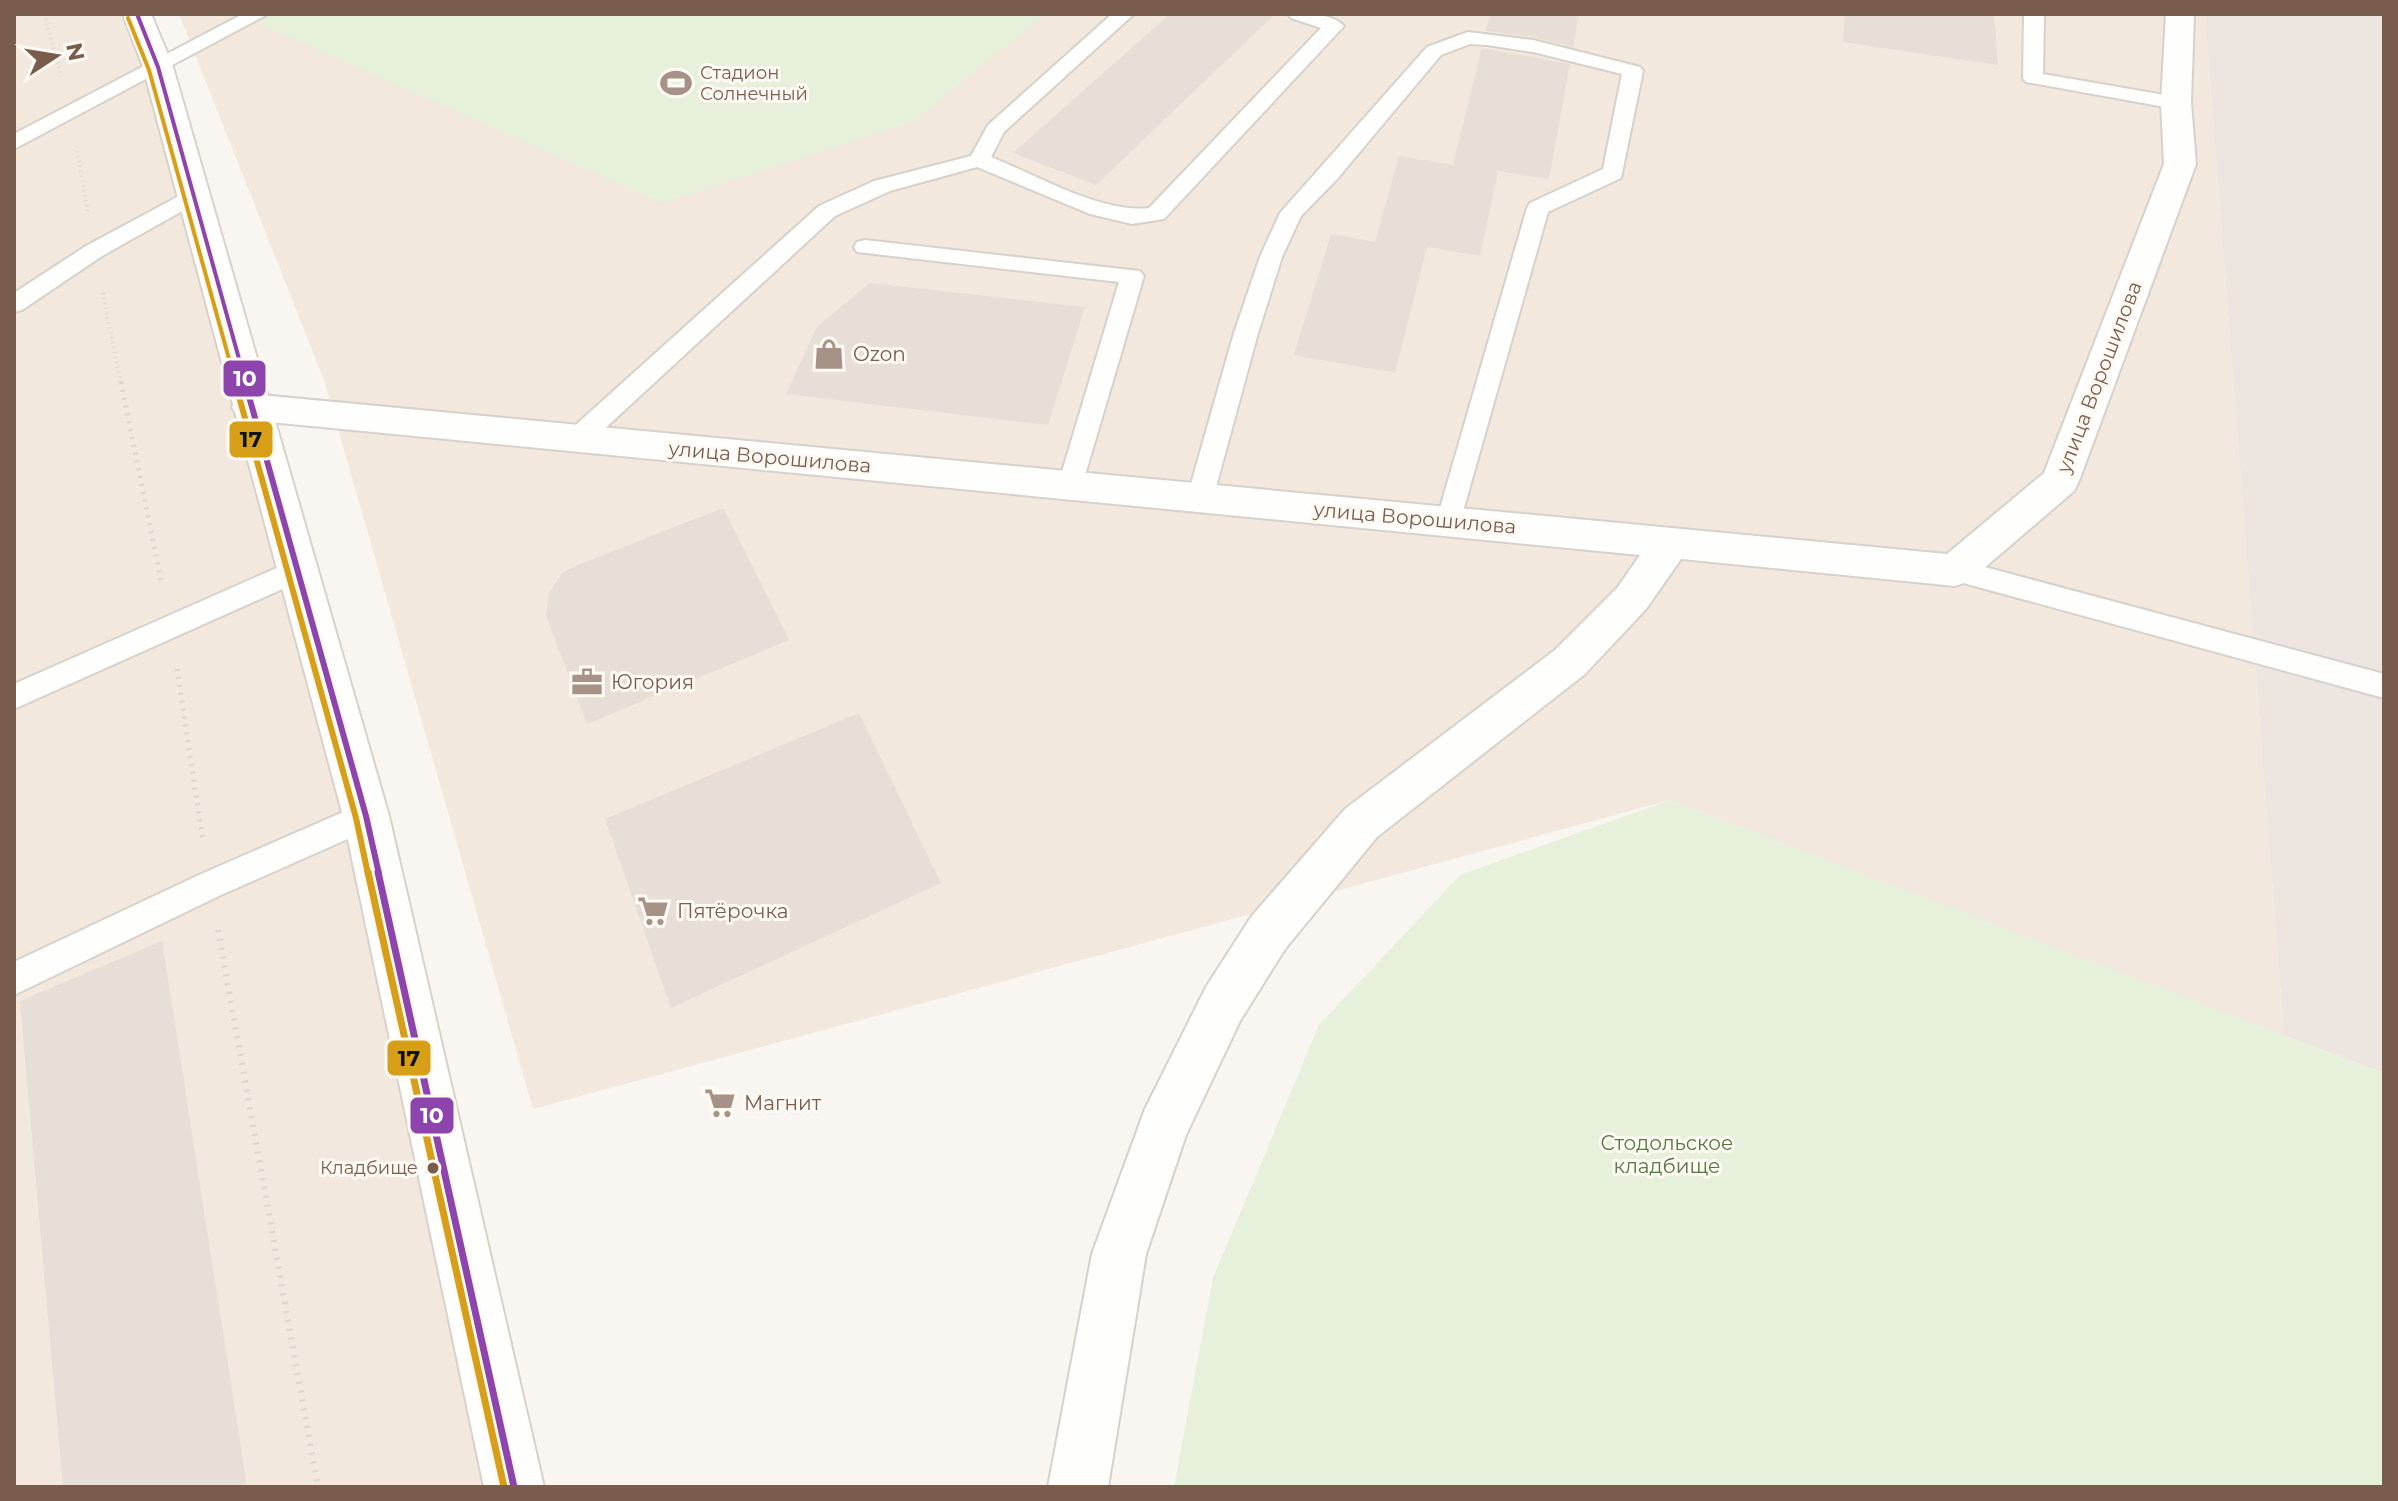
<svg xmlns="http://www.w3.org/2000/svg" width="2398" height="1501" viewBox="0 0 2398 1501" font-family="Montserrat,sans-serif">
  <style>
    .residential { fill: #f2e8de }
    .industrial { fill: #ede5e0 }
    .green { fill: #e7f0db }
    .building { fill: #e6ded7 }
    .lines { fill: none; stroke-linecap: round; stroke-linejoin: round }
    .service-casing { stroke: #d7d1cb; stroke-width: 4 }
    .minor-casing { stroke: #d7d1cb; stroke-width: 4 }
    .secondary-casing { stroke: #d9d2cb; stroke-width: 4 }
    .path-far2 { stroke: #dcd5d0; stroke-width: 4; stroke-dasharray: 1 4; stroke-linecap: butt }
    .path-far1 { stroke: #dcd5d0; stroke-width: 5; stroke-dasharray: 2 6; stroke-linecap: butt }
    .path { stroke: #dcd5d0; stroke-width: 6; stroke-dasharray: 2 7; stroke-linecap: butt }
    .service { fill: #fefefd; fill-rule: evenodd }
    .minor { fill: #fefefd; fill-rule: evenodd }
    .secondary { fill: #fefefd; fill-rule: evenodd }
    .bus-1-far2-casing { stroke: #fffaf3; stroke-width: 8 }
    .bus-1-far1-casing { stroke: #fffaf3; stroke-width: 12 }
    .bus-1-casing { stroke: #fffaf3; stroke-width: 13 }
    .bus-2-far2-casing { stroke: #fffaf3; stroke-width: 8 }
    .bus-2-far1-casing { stroke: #fffaf3; stroke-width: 12 }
    .bus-2-casing { stroke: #fffaf3; stroke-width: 13 }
    .bus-1-far2 { stroke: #8e44ad; stroke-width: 4 }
    .bus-1-far1 { stroke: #8e44ad; stroke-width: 6 }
    .bus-1 { stroke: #8e44ad; stroke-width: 7 }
    .bus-2-far2 { stroke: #d79e17; stroke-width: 4 }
    .bus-2-far1 { stroke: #d79e17; stroke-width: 6 }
    .bus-2 { stroke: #d79e17; stroke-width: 7 }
    .bus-dot { fill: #7a5c4d; stroke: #fffaf3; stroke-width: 3 }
    .labels { text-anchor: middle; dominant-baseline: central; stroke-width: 6; stroke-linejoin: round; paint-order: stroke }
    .far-poi-label { font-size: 18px; fill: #7a5c4d; stroke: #fffaf3; text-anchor: start }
    .bus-label { font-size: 18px; fill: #7a5c4d; stroke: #fffaf3; text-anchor: end }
    .poi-label { font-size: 20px; fill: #7a5c4d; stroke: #fffaf3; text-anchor: start }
    .street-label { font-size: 20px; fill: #7a5c4d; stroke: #fffaf3 }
    .park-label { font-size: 20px; fill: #537a41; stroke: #fffaf3 }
    .line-badge { stroke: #fffaf3; stroke-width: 3 }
    .badge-label { font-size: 22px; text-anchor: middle; font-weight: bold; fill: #fff }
    .pale-badge-label { font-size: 22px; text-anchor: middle; font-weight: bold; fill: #111 }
  </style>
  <rect width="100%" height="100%" fill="#f9f5f0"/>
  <path class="residential" d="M14 14H137L158 67 514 1487H14Z
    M179 14H2205L2284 1036 1670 800 533 1109 324 380Z"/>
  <path class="industrial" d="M2205 14H2384V1073L2284 1036Z"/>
  <path class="green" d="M244 14H1046L913 122 662 203 241 16Z
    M1670 800 2384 1073V1487H1174L1213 1278 1319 1025 1460 875Z"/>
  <path class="building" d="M1170 14H1275L1096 185 1013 153Z
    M1490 14H1579L1573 47 1533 37 1486 31Z
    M1845 14H1994L1998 65 1843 42Z
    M1482 48 1570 64 1549 179 1498 171 1480 256 1427 247 1395 373 1294 355 1331 234 1375 242 1399 156 1453 165Z
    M870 283 1085 307 1048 425 786 394 817 327Z
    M723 508 789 640 587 724 546 616 549 593 562 573 580 564Z
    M859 713 941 883 671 1008 605 819Z
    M162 941 247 1487H63L20 1001Z"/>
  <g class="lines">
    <defs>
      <path id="service" d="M243 14H268L14 149V134Z
        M1112 14H1134L1004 132 991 157C1036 175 1102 214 1149 208L1321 28 1291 18 1288 14C1307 14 1330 12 1344 26L1164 219 1132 224 1090 214 977 167 890 191 835 216 587 445 578 447 569 445 565 438 569 431 819 206 874 181 971 156 988 125Z
        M2024 14H2044L2043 74 2176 97 2186 103 2176 109 2026 82 2023 78Z
        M1468 32 1533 40 1640 67 1643 71 1621 178 1548 212 1458 529 1449 532 1440 529 1436 522 1527 208 1530 203 1603 169 1622 74 1533 52 1487 45 1470 44 1441 55 1338 178 1301 216 1282 257 1258 333 1213 498 1209 505 1200 508 1191 505 1187 498 1234 333 1260 257 1280 213 1427 47Z
        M192 189 200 191 203 196 200 201 102 256 22 310 14 312V293L86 246Z
        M865 240 1140 271 1144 276 1080 492 1071 495 1062 492 1058 485 1119 282 857 252 854 247 857 242Z
        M297 559 307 562 311 570 307 578 14 709V684Z
        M1955 559 2384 674V698L1945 578 1941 570 1945 562Z
        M366 802 377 806 381 816 377 826 221 895 14 995V962L199 875Z"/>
      <path id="minor" d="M2166 14H2194L2191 103 2196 164 2079 481 2074 491 1969 581 1955 586 1681 559 1646 609 1585 674 1377 837 1285 949 1240 1021 1186 1135 1146 1254 1108 1487H1048L1092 1254 1145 1109 1206 987 1251 917 1345 809 1555 650 1618 587 1640 555 250 420 237 416 232 407 237 398 250 394 1947 554 2044 473 2164 164 2161 103Z"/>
      <path id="secondary" d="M123 14H151L173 67 389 816 544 1487H484L343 816 143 67Z"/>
    </defs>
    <use href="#service" class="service-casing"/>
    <use href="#minor" class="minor-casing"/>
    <use href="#secondary" class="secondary-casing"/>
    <path class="path-far2" d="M44 14 61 75
      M77 151 88 212
      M103 293 121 384"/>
    <path class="path-far1" d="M121 382 162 585
      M177 669 203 841"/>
    <path class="path" d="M218 930 318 1487"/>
    <use href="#service" class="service"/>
    <use href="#minor" class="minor"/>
    <use href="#secondary" class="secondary"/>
    <defs>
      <path id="bus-1-far2" d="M137 14 158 67 246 384"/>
      <path id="bus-1-far1" d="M245 382 366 816 379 874"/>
      <path id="bus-1" d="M378 872 514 1487"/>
      <path id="bus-2-far2" d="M128 18 149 70 236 384"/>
      <path id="bus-2-far1" d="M235 382 356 818 368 874"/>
      <path id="bus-2" d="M368 872 504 1487"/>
    </defs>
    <use href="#bus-1-far2" class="bus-1-far2-casing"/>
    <use href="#bus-1-far1" class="bus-1-far1-casing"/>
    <use href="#bus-1" class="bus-1-casing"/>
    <use href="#bus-2-far2" class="bus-2-far2-casing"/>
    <use href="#bus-2-far1" class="bus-2-far1-casing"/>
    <use href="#bus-2" class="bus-2-casing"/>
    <use href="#bus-1-far2" class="bus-1-far2"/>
    <use href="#bus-1-far1" class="bus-1-far1"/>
    <use href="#bus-1" class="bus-1"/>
    <use href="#bus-2-far2" class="bus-2-far2"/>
    <use href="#bus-2-far1" class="bus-2-far1"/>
    <use href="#bus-2" class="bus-2"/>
  </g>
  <defs>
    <symbol id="stadium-bare" viewBox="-9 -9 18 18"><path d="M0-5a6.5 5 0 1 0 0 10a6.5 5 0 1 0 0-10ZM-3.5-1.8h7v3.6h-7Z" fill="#a69286" stroke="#fffaf3" stroke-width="2.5" paint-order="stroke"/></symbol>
    <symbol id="shop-bare" viewBox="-9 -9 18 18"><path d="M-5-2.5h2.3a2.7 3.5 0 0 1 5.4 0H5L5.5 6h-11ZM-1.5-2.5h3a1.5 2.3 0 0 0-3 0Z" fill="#a69286" stroke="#fffaf3" stroke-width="2.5" paint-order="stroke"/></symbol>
    <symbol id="office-bare" viewBox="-9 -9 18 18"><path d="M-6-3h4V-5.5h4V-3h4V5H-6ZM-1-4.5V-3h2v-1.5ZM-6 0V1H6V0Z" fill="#a69286" stroke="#fffaf3" stroke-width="2.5" paint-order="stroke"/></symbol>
    <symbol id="supermarket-bare" viewBox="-9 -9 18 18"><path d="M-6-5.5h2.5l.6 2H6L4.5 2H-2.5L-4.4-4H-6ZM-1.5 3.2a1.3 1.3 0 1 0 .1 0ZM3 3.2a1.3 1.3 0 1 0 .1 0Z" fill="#a69286" stroke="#fffaf3" stroke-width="2.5" paint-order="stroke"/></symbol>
  </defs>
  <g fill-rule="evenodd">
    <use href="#stadium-bare" x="654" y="61" width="44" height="44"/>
    <use href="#shop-bare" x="807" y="332" width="44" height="44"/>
    <use href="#office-bare" x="565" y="660" width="44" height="44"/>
    <use href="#supermarket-bare" x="631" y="889" width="44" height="44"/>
    <use href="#supermarket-bare" x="698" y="1081" width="44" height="44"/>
  </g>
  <circle class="bus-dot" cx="433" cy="1168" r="7"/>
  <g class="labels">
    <g class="far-poi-label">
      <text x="700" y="73">Стадион<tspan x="700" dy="21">Солнечный</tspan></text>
    </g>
    <g class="bus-label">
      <text x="418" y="1168">Кладбище</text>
    </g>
    <g class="poi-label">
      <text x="853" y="354">Ozon</text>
      <text x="611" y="682">Югория</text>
      <text x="677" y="911">Пятёрочка</text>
      <text x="744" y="1103">Магнит</text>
    </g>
    <g class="street-label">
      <text transform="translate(2099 377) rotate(-69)">улица Ворошилова</text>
      <text transform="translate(770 457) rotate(5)">улица Ворошилова</text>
      <text transform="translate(1415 518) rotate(5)">улица Ворошилова</text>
    </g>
    <g class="park-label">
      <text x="1667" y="1143">Стодольское<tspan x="1667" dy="23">кладбище</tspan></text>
    </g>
  </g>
  <g class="line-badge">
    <rect x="222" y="359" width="45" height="39" rx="8" fill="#8e44ad"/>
    <rect x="228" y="420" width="46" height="39" rx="8" fill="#d79e17"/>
    <rect x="386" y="1039" width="46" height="38" rx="8" fill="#d79e17"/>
    <rect x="409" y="1096" width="46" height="39" rx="8" fill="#8e44ad"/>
  </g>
  <g class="badge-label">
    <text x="245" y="386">10</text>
    <text x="432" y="1123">10</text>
  </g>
  <g class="pale-badge-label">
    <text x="251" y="447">17</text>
    <text x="409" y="1066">17</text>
  </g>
  <rect width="2398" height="1501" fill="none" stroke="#7a5c4d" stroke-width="32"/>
  <g transform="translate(56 56) rotate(78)" stroke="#fffaf3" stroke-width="6" paint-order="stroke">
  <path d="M0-6L14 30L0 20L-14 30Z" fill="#7a5c4d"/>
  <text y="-12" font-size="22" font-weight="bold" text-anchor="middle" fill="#7a5c4d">N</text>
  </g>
</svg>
